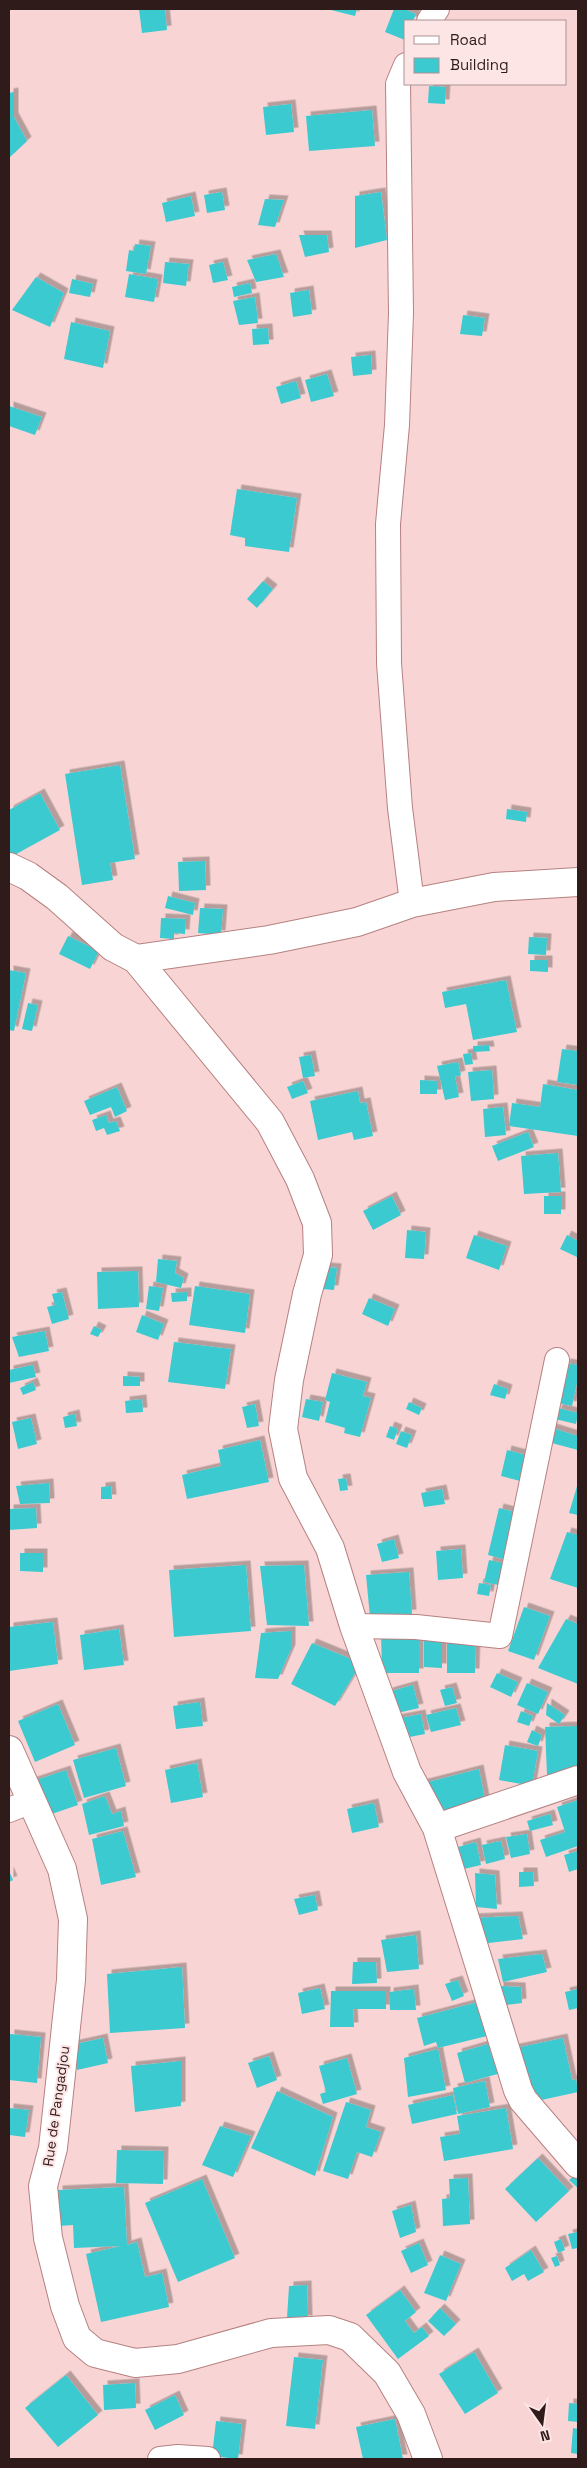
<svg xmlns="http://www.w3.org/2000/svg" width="587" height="2468" viewBox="0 0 587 2468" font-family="'Space Grotesk',sans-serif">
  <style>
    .building { fill: #3acad0; filter: url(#shadow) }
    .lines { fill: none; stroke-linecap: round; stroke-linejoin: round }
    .street-casing { stroke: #b68181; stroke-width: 26 }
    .secondary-casing { stroke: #b68181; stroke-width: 30 }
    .street { stroke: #fff; stroke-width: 24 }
    .secondary { stroke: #fff; stroke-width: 28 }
    .labels { text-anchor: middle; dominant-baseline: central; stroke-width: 4; stroke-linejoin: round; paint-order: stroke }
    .street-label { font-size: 14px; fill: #301b1b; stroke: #fde5e5 }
  </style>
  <defs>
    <filter id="shadow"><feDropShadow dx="4.5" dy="-4.5" stdDeviation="0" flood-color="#0004"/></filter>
  </defs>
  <rect width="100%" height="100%" fill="#f8d5d4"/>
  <path class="building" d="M139 9H165L167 30 142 33Z
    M327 9H357L355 16Z
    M394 9H404L416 14 413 21H406L405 40 385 32Z
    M429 86 446 87 445 104 428 103Z
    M14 92V117L27 141 9 158V93Z
    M291 104 294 132 266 135 263 107Z
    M372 110 375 146 309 151 306 116Z
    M222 192 225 210 207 213 204 195Z
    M381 192 387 240 355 248V196Z
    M191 196 195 216 166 222 162 203Z
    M265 199 284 200 275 227 258 225Z
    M299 235H327L329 252 305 257Z
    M135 244 151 246 146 274 126 271 129 250 134 251Z
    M276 254 284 277 256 282 247 260Z
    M165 262 189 264 186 286 163 283Z
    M223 262 228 280 213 283 209 265Z
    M129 274 158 279 154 302 125 297Z
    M36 277 64 293 50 327 12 310Z
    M72 279 93 284 90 297 69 293Z
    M250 283 252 293 234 297 232 287Z
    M309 290 312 314 293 317 290 293Z
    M255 297 258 323 239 325 233 301Z
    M463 315 485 318 482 336 460 334Z
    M71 322 110 331 103 368 64 359Z
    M268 328 269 344 253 345 252 329Z
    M371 355 372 374 353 376 351 357Z
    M327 374 334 396 311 402 305 380Z
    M296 381 301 398 281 404 276 387Z
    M9 406 42 417 35 435 9 426Z
    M237 489 297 498 289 552 245 546V538L230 535Z
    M263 581 273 589 257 608 247 599Z
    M120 765 135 859 110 863 113 880 82 885 65 774Z
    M40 793 60 830 9 858V810Z
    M507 809 527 812 526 822 506 819Z
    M205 861 206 890 179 891 178 862Z
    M168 896 195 903 193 915 165 908Z
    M200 908 223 909 221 935 198 933Z
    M161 918 186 919 185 934 174 933V939L160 938Z
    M68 936 99 951 90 969 59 954Z
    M529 937 547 938 546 955 528 954Z
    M530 960H548V972L530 971Z
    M9 970 26 973 14 1031 9 1030Z
    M506 980 517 1032 473 1040 466 1004 445 1008 442 992Z
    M28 1003 38 1005 32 1031 22 1029Z
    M489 1045 490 1051 473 1052V1046Z
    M562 1049 578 1051V1085L557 1082Z
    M471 1053 473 1064 465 1065 463 1054Z
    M311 1055 315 1076 303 1078 299 1057Z
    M458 1062 461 1075 455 1077 459 1097 445 1100 437 1066Z
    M492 1070 494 1099 471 1101 468 1072Z
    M420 1080 437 1081V1094H420Z
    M303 1081 308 1093 292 1099 287 1087Z
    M543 1084 578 1090V1136L509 1126 512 1103 540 1107Z
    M117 1087 127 1111 115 1117 111 1107 90 1115 84 1101Z
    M358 1091 360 1103 366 1102 373 1136 354 1140 352 1132 318 1140 310 1101Z
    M503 1107 506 1135 485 1137 483 1109Z
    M106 1115 109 1123 116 1121 120 1131 107 1135 104 1128 96 1131 92 1120Z
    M528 1132 534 1147 498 1161 492 1146Z
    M558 1153 561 1192 524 1194 521 1156Z
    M392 1196 401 1215 373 1230 363 1211Z
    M544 1196H561V1214H544Z
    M407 1230 426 1232 424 1259 405 1258Z
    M474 1235 507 1246 499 1270 466 1258Z
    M567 1235 578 1241 577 1257 560 1249Z
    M158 1259 177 1261 175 1273 184 1278 181 1288 156 1282Z
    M325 1267 337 1268 334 1290 322 1289Z
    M138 1271 139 1307 98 1309 97 1272Z
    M149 1286 163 1288 159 1311 146 1309Z
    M195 1286 250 1294 245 1333 189 1325Z
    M62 1292 69 1319 52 1324 47 1307 55 1305 52 1294Z
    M187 1292V1301L172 1302 171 1293Z
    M369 1298 395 1309 388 1326 362 1314Z
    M142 1315 164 1324 158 1340 136 1332Z
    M94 1326 102 1330 98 1337 90 1334Z
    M45 1331 49 1351 19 1357 12 1337Z
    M174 1342 231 1349 225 1389 168 1382Z
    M566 1363 578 1365V1378L572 1406 557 1403Z
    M33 1365 36 1377 9 1383V1370Z
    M332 1373 367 1382 363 1396 371 1398 360 1437 344 1433 345 1428 325 1422 330 1402 325 1400Z
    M123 1376 140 1377V1386H123Z
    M33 1382 36 1390 23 1395 20 1388Z
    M494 1384 508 1389 505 1399 490 1395Z
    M142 1399 143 1412 126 1413 125 1401Z
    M306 1399 323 1402 319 1421 302 1417Z
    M409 1402 422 1408 419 1415 406 1409Z
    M255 1404 259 1426 247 1428 242 1407Z
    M558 1408 578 1413 576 1424 555 1419Z
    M75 1414 77 1426 65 1428 63 1417Z
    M31 1418 37 1444 18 1449 12 1422Z
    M390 1426 398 1429 394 1440 386 1437Z
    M552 1428 578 1436V1450L548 1442Z
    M401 1431 412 1435 407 1448 396 1444Z
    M260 1440 269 1482 187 1499 182 1475 221 1466 218 1450Z
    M507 1450 530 1456 524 1482 501 1476Z
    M346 1478 348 1490 340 1491 338 1479Z
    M49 1483 50 1503 20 1504 16 1486Z
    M578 1483V1515L569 1513Z
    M111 1486 112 1499H101V1487Z
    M442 1489 445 1504 424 1507 421 1493Z
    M36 1508 37 1528 9 1530V1509Z
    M499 1508 523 1514 511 1561 488 1555Z
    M567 1532 578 1535V1588L550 1579Z
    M394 1539 399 1558 382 1562 377 1544Z
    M461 1549 463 1578 438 1580 436 1551Z
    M20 1553H43V1572L20 1571Z
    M489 1560 508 1564 503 1586 484 1582Z
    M246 1565 251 1631 174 1637 169 1570Z
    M304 1565 309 1626 267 1625 260 1566Z
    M409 1572 412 1614 370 1617 366 1575Z
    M479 1583 491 1585 489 1596 477 1594Z
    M524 1607 550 1616 534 1660 508 1651Z
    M566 1619 578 1624V1684L538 1668Z
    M53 1622 58 1664 9 1671V1627Z
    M119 1629 124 1665 84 1670 80 1635Z
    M291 1631V1649L278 1679 255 1678 261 1633Z
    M419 1632V1673H382L381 1633Z
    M424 1636 442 1637V1668L424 1667Z
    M447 1639 476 1640 475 1673H447Z
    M312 1643 361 1663 335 1706 291 1684Z
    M497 1673 518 1682 511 1697 490 1687Z
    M527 1683 548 1692 538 1714 517 1705Z
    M413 1685 419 1708 393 1714 388 1692Z
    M452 1687 457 1703 445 1706 440 1690Z
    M200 1702 203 1726 176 1729 173 1706Z
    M547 1703 565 1715 559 1724 546 1715Z
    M58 1704 75 1745 35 1762 18 1721Z
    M456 1708 461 1725 431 1732 426 1715Z
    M521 1711 533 1716 529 1726 517 1722Z
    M421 1714 425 1734 399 1739 395 1719Z
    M578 1726V1774L547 1775 545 1727Z
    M532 1730 542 1735 538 1746 527 1742Z
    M505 1745 538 1751 532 1786 499 1780Z
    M116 1748 126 1786 84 1798 73 1760Z
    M197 1763 203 1797 171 1803 165 1770Z
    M479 1769 487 1810 434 1822 420 1784Z
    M66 1770 78 1805 43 1817 30 1782Z
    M105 1796 112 1814 121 1811 124 1826 89 1835 82 1804Z
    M578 1800V1846L546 1857 540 1840 565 1832 557 1807Z
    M374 1803 379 1827 352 1833 347 1809Z
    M550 1814 553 1825 530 1831 527 1821Z
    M123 1831 136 1877 101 1885 92 1839Z
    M527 1834 530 1854 511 1858 506 1837Z
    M501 1841 505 1859 486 1864 482 1845Z
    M476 1842 481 1865 464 1869 458 1847Z
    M578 1851V1869L569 1872 564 1855Z
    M9 1871 13 1880 9 1882Z
    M519 1872H533L534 1886 519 1887Z
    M475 1873 495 1875 497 1909 476 1907Z
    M315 1895 318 1910 299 1915 294 1899Z
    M518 1916 523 1939 480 1944 472 1918Z
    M416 1935 419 1969 387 1972 381 1940Z
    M542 1954 547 1972 503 1982 498 1959Z
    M353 1962H376L377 1983 352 1984Z
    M182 1967 185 2028 110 2033 107 1974Z
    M458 1980 464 1996 452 2001 445 1984Z
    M499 1986 521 1987 522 2003 499 2006Z
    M320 1988 325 2009 302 2014 298 1993Z
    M414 1989 416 2010H390L389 1992Z
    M578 1989V2008L569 2010 565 1992Z
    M331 1991H386V2009H353L354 2027H330Z
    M478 2002 487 2036 438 2048 436 2042 424 2046 417 2018Z
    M10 2034 41 2037 37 2083 9 2080Z
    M103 2038 108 2063 77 2070 71 2045Z
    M563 2038 572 2080 576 2079 578 2092 528 2103 511 2049Z
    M488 2044 492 2058 497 2057 501 2073 465 2083 457 2053Z
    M438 2049 446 2090 408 2097 404 2058Z
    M269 2056 277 2080 257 2088 248 2063Z
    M347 2058 357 2094 323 2104 320 2094 326 2092 319 2066Z
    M181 2061V2106L135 2112 131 2066Z
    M485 2081 490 2107 458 2114 453 2088Z
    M277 2091 333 2117 315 2176 251 2148Z
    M453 2095 457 2114 412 2124 408 2105Z
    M346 2102 371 2110 366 2127 381 2132 372 2157 357 2152 348 2179 323 2171Z
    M9 2108 29 2110 25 2137 9 2135Z
    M506 2108 513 2149 444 2161 440 2137 460 2134 457 2116Z
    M220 2126 251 2136 233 2177 202 2165Z
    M117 2150 164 2151 163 2184 116 2183Z
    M538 2158 569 2191 536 2222 505 2189Z
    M575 2175 578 2178V2188L569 2180Z
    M468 2178 470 2224 443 2226 442 2199 450 2198 449 2179Z
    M202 2179 235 2258 178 2282 145 2203Z
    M124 2187 127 2245 137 2242 145 2277 162 2273 169 2307 101 2322 86 2254 121 2246 74 2248 73 2225 59 2226 58 2190Z
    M411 2205 416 2232 400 2238 392 2211Z
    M578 2232V2248L572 2249 568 2234Z
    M561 2239 565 2250 558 2253 554 2242Z
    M419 2243 428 2265 411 2273 401 2251Z
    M531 2250 544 2272 528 2281 524 2274 512 2281 505 2268Z
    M440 2255 461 2264 446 2301 424 2293Z
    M557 2256 560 2265 555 2267 551 2258Z
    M307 2285 308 2320 287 2318 289 2286Z
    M400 2290 416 2312 405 2321 414 2333 422 2327 429 2336 398 2359 366 2315Z
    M440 2308 456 2324 444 2336 428 2321Z
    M474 2352 498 2393 465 2414 439 2374Z
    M294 2357 323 2360 315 2429 286 2426Z
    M66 2375 98 2415 58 2447 25 2408Z
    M135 2383 136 2408 104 2410 103 2385Z
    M175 2395 184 2415 155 2430 145 2410Z
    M569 2403 578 2404V2422L568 2421Z
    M395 2419 403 2459H363L356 2427Z
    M216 2421 242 2424 238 2459 212 2456Z
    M573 2428 578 2429V2454L571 2453Z"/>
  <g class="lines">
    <defs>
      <path id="street" d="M429 21 437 9
        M406 65 398 84 401 313 397 425 388 524 389 663 400 808 412 903
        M354 1626 416 1627 500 1636 557 1360
        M9 1810 32 1801
        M160 2459 178 2457 208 2459"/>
      <path id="secondary" d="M9 867 28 876 57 897 113 947 136 959 270 1122 300 1179 317 1223 318 1255 307 1294 289 1380 283 1429 293 1478 330 1548 354 1626 407 1772 437 1828 518 2090 523 2100 578 2164
        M136 959 269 940 357 922 412 903 494 887 578 882
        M9 1750 62 1869 73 1919 71 1980 58 2102 53 2148 43 2186 48 2238 65 2306 77 2338 95 2353 135 2363 178 2359 271 2333 329 2330 350 2337 387 2373 411 2414 428 2459
        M437 1828 578 1780"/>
    </defs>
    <use href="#street" class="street-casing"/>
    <use href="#secondary" class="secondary-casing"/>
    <use href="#street" class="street"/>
    <use href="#secondary" class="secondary"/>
  </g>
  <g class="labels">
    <g class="street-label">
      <text transform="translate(56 2106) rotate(-82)">Rue de Pangadjou</text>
    </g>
  </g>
  <rect width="587" height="2468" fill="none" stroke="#301b1b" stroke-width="20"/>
  <rect x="404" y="20" width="162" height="65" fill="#fde5e5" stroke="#ab9494"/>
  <rect x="414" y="36" width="25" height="8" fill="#ffffff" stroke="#ab9494"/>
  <text x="450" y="45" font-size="15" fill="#301b1b">Road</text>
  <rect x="414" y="58" width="25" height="15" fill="#3acad0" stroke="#ab9494"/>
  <text x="450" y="70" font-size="15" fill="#301b1b">Building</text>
  <g transform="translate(542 2423) rotate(166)" stroke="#fde5e5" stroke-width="4" paint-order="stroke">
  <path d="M0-4L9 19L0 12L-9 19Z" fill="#301b1b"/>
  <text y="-8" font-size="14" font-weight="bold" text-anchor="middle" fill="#301b1b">N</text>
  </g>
</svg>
